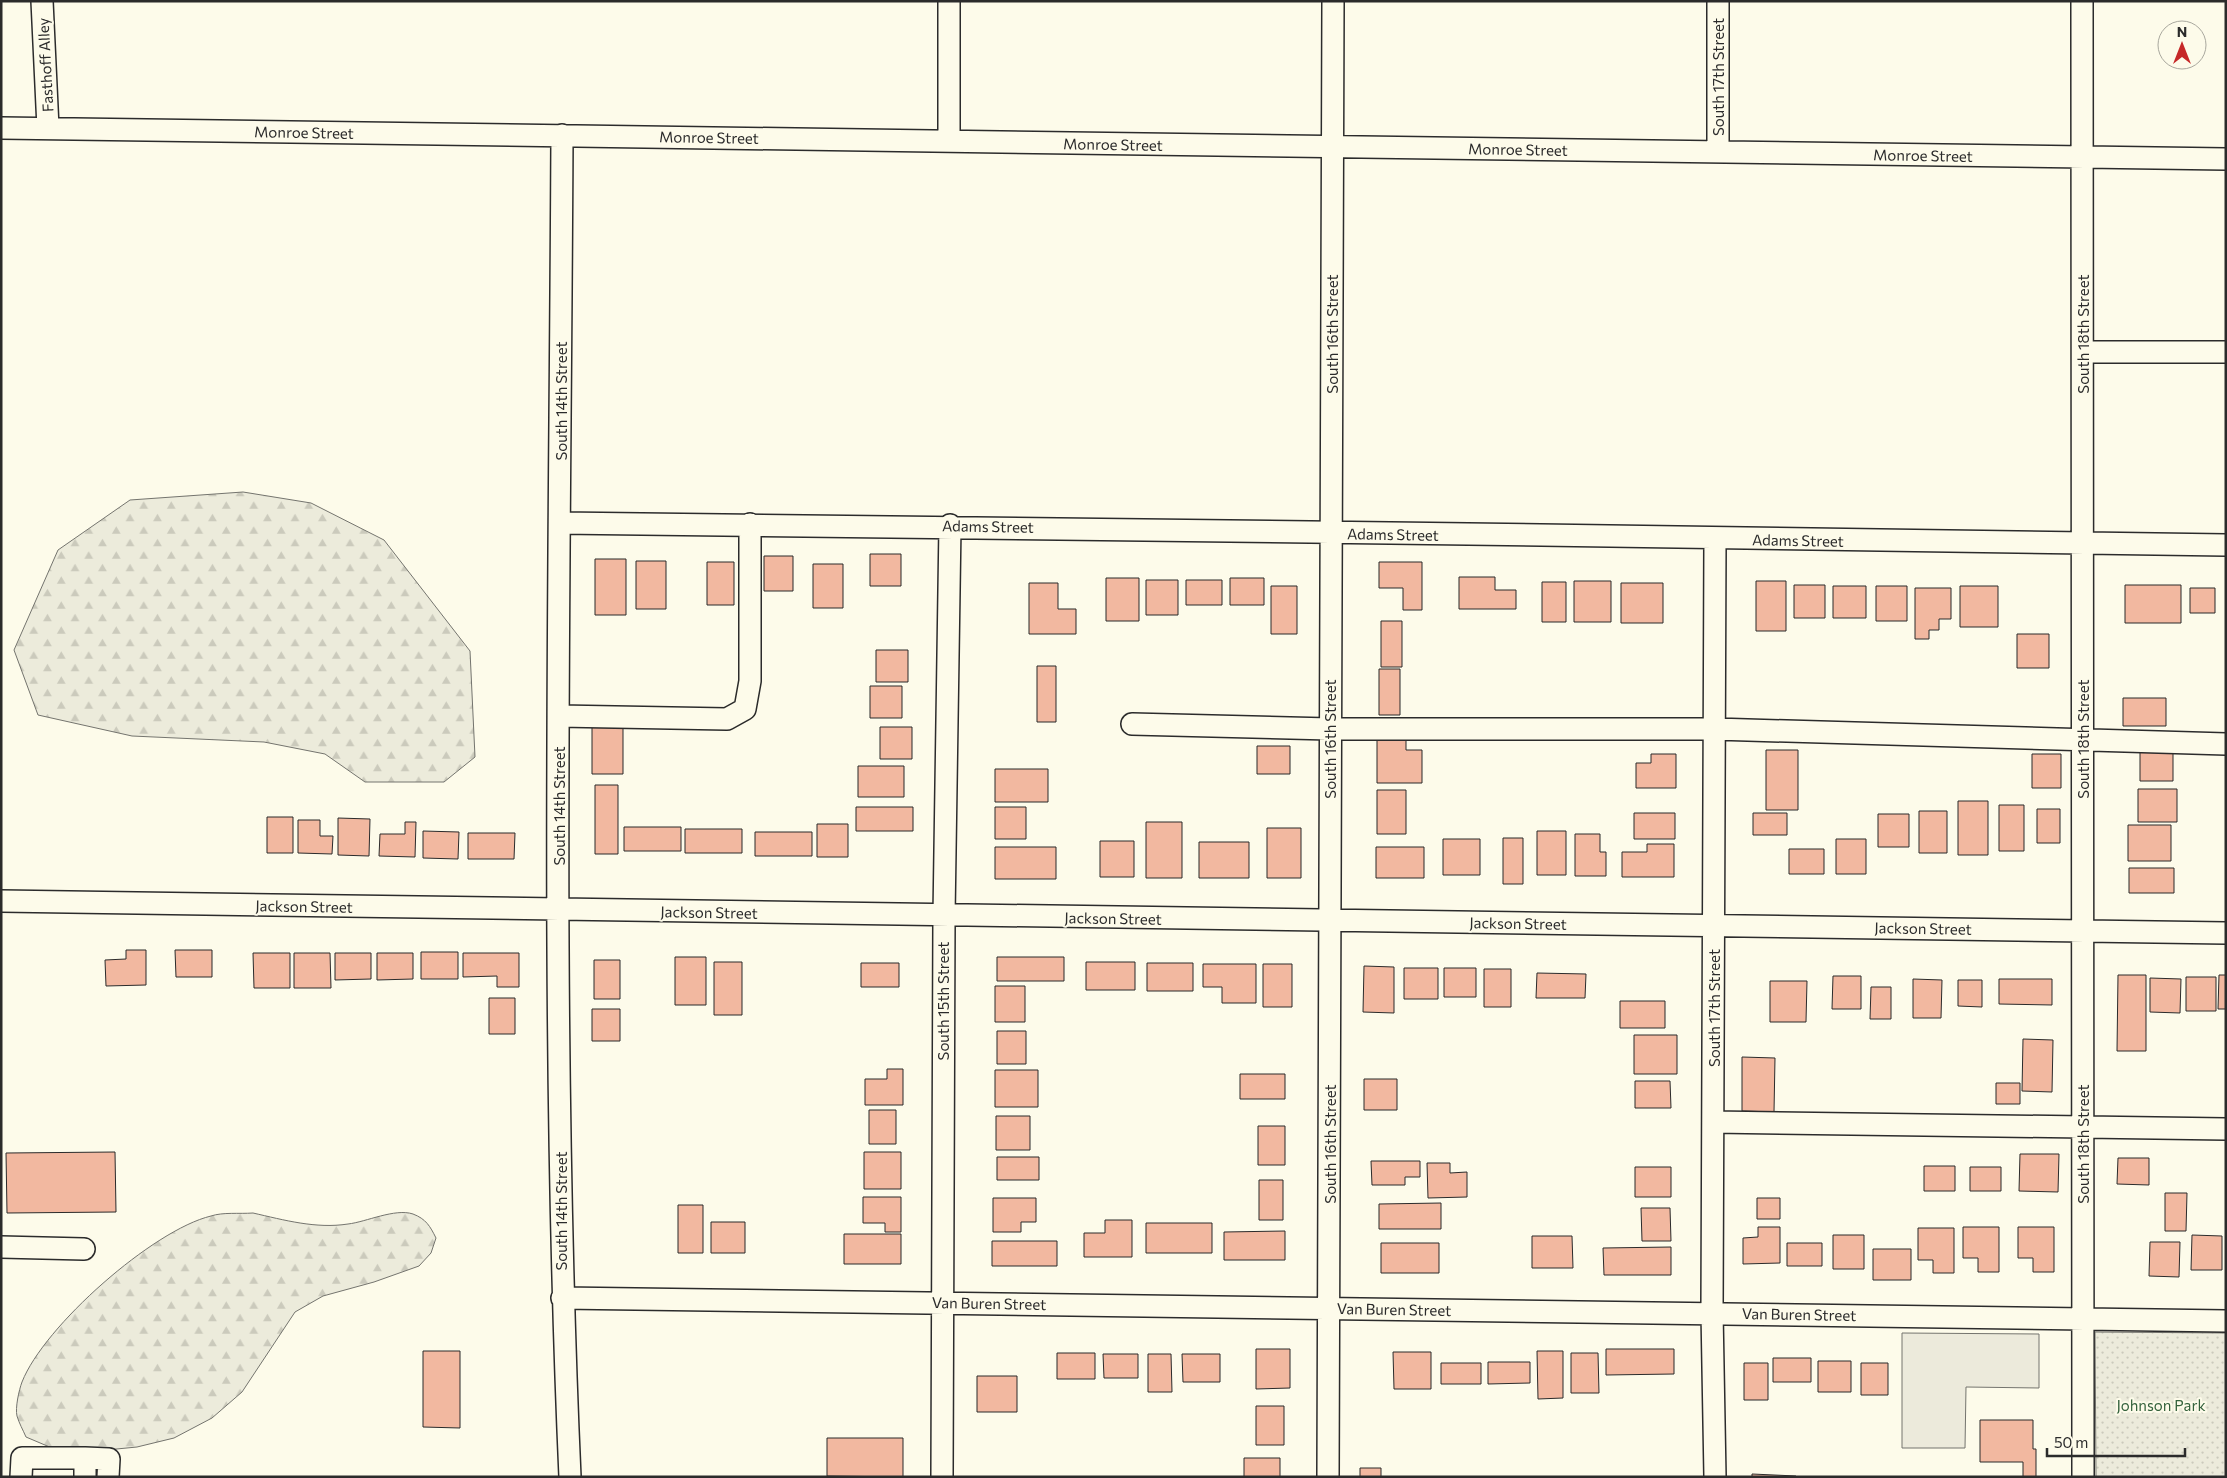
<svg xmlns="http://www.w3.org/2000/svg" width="2227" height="1478" viewBox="0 0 2227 1478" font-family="Commissioner,sans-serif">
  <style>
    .forest { fill: url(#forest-firs); stroke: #74746e }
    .park { fill: url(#park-dots); stroke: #74746e }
    .parking { fill: #eceadb; stroke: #74746e }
    .building { fill: #f2b8a0; stroke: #2b2b2b }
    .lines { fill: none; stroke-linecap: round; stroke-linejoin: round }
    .minor-casing { stroke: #2b2b2b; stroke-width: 24 }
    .minor { stroke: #fdfbea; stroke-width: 21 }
    .labels { text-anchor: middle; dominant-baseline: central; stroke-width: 4; stroke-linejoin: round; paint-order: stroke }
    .street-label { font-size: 15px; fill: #2b2b2b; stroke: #fdfbea }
    .park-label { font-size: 15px; fill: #34623c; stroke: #fdfbea }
  </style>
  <defs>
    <pattern id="forest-firs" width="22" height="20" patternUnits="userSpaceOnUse" patternTransform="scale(1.25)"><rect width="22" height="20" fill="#ecebdb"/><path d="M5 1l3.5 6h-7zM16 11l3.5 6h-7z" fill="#cbcabc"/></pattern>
    <pattern id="park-dots" width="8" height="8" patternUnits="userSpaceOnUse" patternTransform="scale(1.25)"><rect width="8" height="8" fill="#ecebdb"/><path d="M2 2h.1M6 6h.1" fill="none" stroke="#cbcabc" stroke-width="1.8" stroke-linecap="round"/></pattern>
  </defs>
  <rect width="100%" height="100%" fill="#fdfbea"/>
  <path class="forest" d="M243 492 311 503 384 540 470 651 475 757 444 782H365L325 754 264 742 132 736 38 715 14 650 58 550 130 500Z
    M253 1213C284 1220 316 1229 348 1224 366 1222 395 1208 413 1214 426 1219 430 1226 436 1238L431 1253 419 1266 374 1282 323 1296 295 1312 242 1392 212 1418 174 1438 137 1447 96 1451 52 1448 26 1437C23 1430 19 1423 17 1416 15 1408 19 1390 22 1382 44 1326 153 1230 211 1216 223 1212 239 1214 253 1213Z"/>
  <path class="park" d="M2095 1332 2226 1333V1477H2096Z"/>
  <path class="parking" d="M1902 1333 2039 1334V1388L1966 1387 1965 1448H1902Z"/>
  <path class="building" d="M870 554H901V586H870Z
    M764 556H793V591H764Z
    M595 559H626V615H595Z
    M636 561H666V609H636Z
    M707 562H734V605H707Z
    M1379 562H1422V610H1403V588H1379Z
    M813 564H843V608H813Z
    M1459 577H1495V590H1516V609H1459Z
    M1106 578H1139V621H1106Z
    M1230 578H1264V605H1230Z
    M1146 580H1178V615H1146Z
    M1186 580H1222V605H1186Z
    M1574 581H1611V622H1574Z
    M1756 581H1786V631H1756Z
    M1542 582H1566V622H1542Z
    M1029 583H1058V609H1076V634H1029Z
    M1621 583H1663V623H1621Z
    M1794 585H1825V618H1794Z
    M2125 585H2181V623H2125Z
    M1271 586H1297V634H1271Z
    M1833 586H1866V618H1833Z
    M1876 586H1907V621H1876Z
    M1960 586H1998V627H1960Z
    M1915 588H1951V619H1939V630H1929V639H1915Z
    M2190 588H2215V613H2190Z
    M1381 621H1402V667H1381Z
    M2017 634H2049V668H2017Z
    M876 650H908V682H876Z
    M1037 666H1056V722H1037Z
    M1379 669H1400V715H1379Z
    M870 686H902V718H870Z
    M2123 698H2166V726H2123Z
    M592 725H623V774H592Z
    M880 727H912V759H880Z
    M1377 739H1406V750H1422V783H1377Z
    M1257 746H1290V774H1257Z
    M2140 749H2173V781H2140Z
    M1766 750H1798V810H1766Z
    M1651 754H1676V788H1636V763H1651Z
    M2032 754H2061V788H2032Z
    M858 766H904V797H858Z
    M995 769H1048V802H995Z
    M595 785H618V854H595Z
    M2138 789H2177V822H2138Z
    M1377 790H1406V834H1377Z
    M1958 801H1988V855H1958Z
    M1999 805H2024V851H1999Z
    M856 807H913V831H856Z
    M995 807H1026V839H995Z
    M2037 809H2060V843H2037Z
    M1919 811H1947V853H1919Z
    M1634 813H1675V839H1634Z
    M1753 813H1787V835H1753Z
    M1878 814H1909V847H1878Z
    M267 817H293V853H267Z
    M338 818 370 819 369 856 338 855Z
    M298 820H320V836H333L332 854 298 853Z
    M405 822H416L415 857 379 856 380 834H405Z
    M1146 822H1182V878H1146Z
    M817 824H848V857H817Z
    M2128 825H2171V861H2128Z
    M624 827H681V851H624Z
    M1267 828H1301V878H1267Z
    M685 829H742V853H685Z
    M423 831 459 832 458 859 423 858Z
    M1537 831H1566V875H1537Z
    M755 832H812V856H755Z
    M468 833H515L514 859H468Z
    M1575 834H1600V852H1606V876H1575Z
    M1503 838H1523V884H1503Z
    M1443 839H1480V875H1443Z
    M1836 839H1866V874H1836Z
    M1100 841H1134V877H1100Z
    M1199 842H1249V878H1199Z
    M1647 844H1674V877H1622V852H1647Z
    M995 847H1056V879H995Z
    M1376 847H1424V878H1376Z
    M1789 849H1824V874H1789Z
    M2129 868H2174V893H2129Z
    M126 950H146V985L106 986 105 960 126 959Z
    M175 950H212V977H176Z
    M421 952H458V979H421Z
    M253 953H290V988H254Z
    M294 953H330L331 988H294Z
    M335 953H371V979L335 980Z
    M377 953H413V979L377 980Z
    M463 953H519V987H497V976L463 977Z
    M675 957H706V1005H675Z
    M997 957H1064V981H997Z
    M594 960H620V999H594Z
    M714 962H742V1015H714Z
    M1086 962H1135V990H1086Z
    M861 963H899V987H861Z
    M1147 963H1193V991H1147Z
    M1203 964H1256V1003H1222V987H1203Z
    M1263 964H1292V1007H1263Z
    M1364 966 1394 967V1013L1363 1012Z
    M1404 968H1438V999H1404Z
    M1444 968H1476V997H1444Z
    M1484 969H1511V1007H1484Z
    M1537 973 1586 974 1585 998H1536Z
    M2118 975H2146V1051H2117Z
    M2219 975H2226V1009H2218Z
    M1833 976H1861V1009H1832Z
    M2186 977H2216V1011H2186Z
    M2150 978 2181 979 2180 1013 2150 1012Z
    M1913 979 1942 980 1941 1018H1913Z
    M1999 979H2052V1005L1999 1004Z
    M1958 980H1982V1007L1958 1006Z
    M1770 981H1807L1806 1022H1770Z
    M995 986H1025V1022H995Z
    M1871 987H1891V1019H1870Z
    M489 998H515V1034H489Z
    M1620 1001H1665V1028H1620Z
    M592 1009H620V1041H592Z
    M997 1031H1026V1064H997Z
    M1634 1035H1677V1074H1634Z
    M2023 1039 2053 1040 2052 1092 2022 1091Z
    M1742 1057 1775 1058 1774 1112 1742 1111Z
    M887 1069H903V1105H865V1079H887Z
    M995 1070H1038V1107H995Z
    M1240 1074H1285V1099H1240Z
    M1364 1079H1397V1110H1364Z
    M1635 1081H1670L1671 1108H1635Z
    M1996 1083H2020V1104H1996Z
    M869 1110H896V1144H869Z
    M996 1116H1030V1150H996Z
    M1258 1126H1285V1165H1258Z
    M115 1152 116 1212 7 1213 6 1153Z
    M864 1152H901V1189H864Z
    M2020 1154H2059L2058 1192 2019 1191Z
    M997 1157H1039V1180H997Z
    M2118 1158H2149V1185L2117 1184Z
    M1371 1161H1420V1177H1405V1185H1372Z
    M1427 1163H1450V1173L1467 1172V1197L1428 1198Z
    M1924 1166H1955V1191H1924Z
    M1635 1167H1671V1197H1635Z
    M1970 1167H2001V1191H1970Z
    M1259 1180H1283V1220H1259Z
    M2165 1193H2187L2186 1231H2165Z
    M863 1197H901V1232H885V1223H863Z
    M993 1198H1036V1222H1021V1232H993Z
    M1757 1198H1780V1219H1757Z
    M1441 1203V1229H1379V1204Z
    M678 1205H703V1253H678Z
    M1641 1208H1670L1671 1241H1642Z
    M1105 1220H1132V1257H1084V1233H1105Z
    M711 1222H745V1253H711Z
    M1146 1223H1212V1253H1146Z
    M1758 1227H1780V1263L1743 1264V1238L1758 1237Z
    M1963 1227H1999V1272H1978V1258H1963Z
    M2018 1227H2054V1272H2033V1258H2018Z
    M1918 1228H1954V1273H1933V1260H1918Z
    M1285 1231V1260H1224V1232Z
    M844 1234H901V1264H844Z
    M1833 1235H1864V1269H1833Z
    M2192 1235 2222 1236V1270H2191Z
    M1532 1236H1572L1573 1268H1532Z
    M992 1241H1057V1266H992Z
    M2150 1242H2180L2179 1277 2149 1276Z
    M1381 1243H1439V1273H1381Z
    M1787 1243H1822V1266H1787Z
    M1671 1247V1275H1604L1603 1248Z
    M1873 1249H1911V1280H1873Z
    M1256 1349H1290V1388L1256 1389Z
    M1606 1349H1674V1374L1606 1375Z
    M423 1351H460V1428L423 1427Z
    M1537 1351H1563V1398L1538 1399Z
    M1393 1352H1431V1389H1394Z
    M1057 1353H1095V1379H1057Z
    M1571 1353H1598L1599 1393H1571Z
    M1103 1354H1138V1378H1104Z
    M1148 1354H1171L1172 1392H1148Z
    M1182 1354H1220V1382H1183Z
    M1773 1358H1811V1382H1773Z
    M1818 1361H1851V1392H1818Z
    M1488 1362H1530V1383L1488 1384Z
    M1441 1363H1481V1384H1441Z
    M1744 1363H1768V1400H1744Z
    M1861 1363H1888V1395H1861Z
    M977 1376H1017V1412H977Z
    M1256 1406H1284V1445H1256Z
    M1980 1420H2033V1449H2036V1477H2023V1462H1980Z
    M827 1438H903V1477L827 1476Z
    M1244 1458H1280V1477H1244Z
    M1360 1468H1381V1477H1360Z
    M1752 1474 1796 1476V1477H1752Z"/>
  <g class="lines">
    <defs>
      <path id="minor" d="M42 1 48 128
        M949 1V141
        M1718 1V152
        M2082 1 2083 1477
        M1 128 2226 159
        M562 135C560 582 550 1030 570 1477
        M2083 352H2226
        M560 523C1115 527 1671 538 2226 545
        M559 716 727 719 745 709 750 681V524
        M1132 724 1330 729H1715L2226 744
        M1 901 2226 933
        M1713 1122 2226 1129
        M1 1247 84 1249
        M562 1298 2226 1321
        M85 1458 109 1459 108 1477
        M21 1477 22 1458H85V1477
        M942 1477 944 916 950 525
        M1328 1477 1333 1
        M1715 1477 1712 1312 1715 539"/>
    </defs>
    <use href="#minor" class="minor-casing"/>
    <use href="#minor" class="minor"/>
  </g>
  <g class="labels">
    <g class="street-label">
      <text transform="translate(45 65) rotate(-93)">Fasthoff Alley</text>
      <text transform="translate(1718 77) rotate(-90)">South 17th Street</text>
      <text transform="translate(304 132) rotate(1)">Monroe Street</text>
      <text transform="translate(709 137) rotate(1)">Monroe Street</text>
      <text transform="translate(1113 144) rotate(1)">Monroe Street</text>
      <text transform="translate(1518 149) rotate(1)">Monroe Street</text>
      <text transform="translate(1923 155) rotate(1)">Monroe Street</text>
      <text transform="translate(1332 334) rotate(-90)">South 16th Street</text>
      <text transform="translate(2083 334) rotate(-90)">South 18th Street</text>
      <text transform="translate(561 401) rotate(-90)">South 14th Street</text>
      <text transform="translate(988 526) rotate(1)">Adams Street</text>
      <text transform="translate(1393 534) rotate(1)">Adams Street</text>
      <text transform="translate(1798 540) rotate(1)">Adams Street</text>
      <text transform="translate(1330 739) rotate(-90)">South 16th Street</text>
      <text transform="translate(2083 739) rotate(-90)">South 18th Street</text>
      <text transform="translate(559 806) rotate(-90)">South 14th Street</text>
      <text transform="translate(304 906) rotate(1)">Jackson Street</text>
      <text transform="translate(709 912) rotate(1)">Jackson Street</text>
      <text transform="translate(1113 918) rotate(1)">Jackson Street</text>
      <text transform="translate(1518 923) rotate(1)">Jackson Street</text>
      <text transform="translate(1923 928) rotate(1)">Jackson Street</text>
      <text transform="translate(943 1001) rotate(-90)">South 15th Street</text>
      <text transform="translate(1714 1008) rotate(-90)">South 17th Street</text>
      <text transform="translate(1330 1144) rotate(-90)">South 16th Street</text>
      <text transform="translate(2083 1144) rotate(-90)">South 18th Street</text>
      <text transform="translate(561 1211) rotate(-90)">South 14th Street</text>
      <text transform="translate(989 1303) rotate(1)">Van Buren Street</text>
      <text transform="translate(1394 1309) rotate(1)">Van Buren Street</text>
      <text transform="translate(1799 1314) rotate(1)">Van Buren Street</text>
    </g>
    <g class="park-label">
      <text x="2161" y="1405">Johnson Park</text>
    </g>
  </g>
  <rect width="2227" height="1478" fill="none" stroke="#2b2b2b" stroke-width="5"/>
  <g transform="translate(2182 45)"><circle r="24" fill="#fdfbea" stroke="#a9a89e"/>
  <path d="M0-4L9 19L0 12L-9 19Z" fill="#c62828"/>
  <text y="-8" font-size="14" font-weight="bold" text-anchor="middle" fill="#2b2b2b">N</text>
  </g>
  <path d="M2047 1448v8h138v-8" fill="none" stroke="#2b2b2b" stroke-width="2.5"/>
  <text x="2054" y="1448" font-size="15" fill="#2b2b2b" stroke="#fdfbea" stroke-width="4" paint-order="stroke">50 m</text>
</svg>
